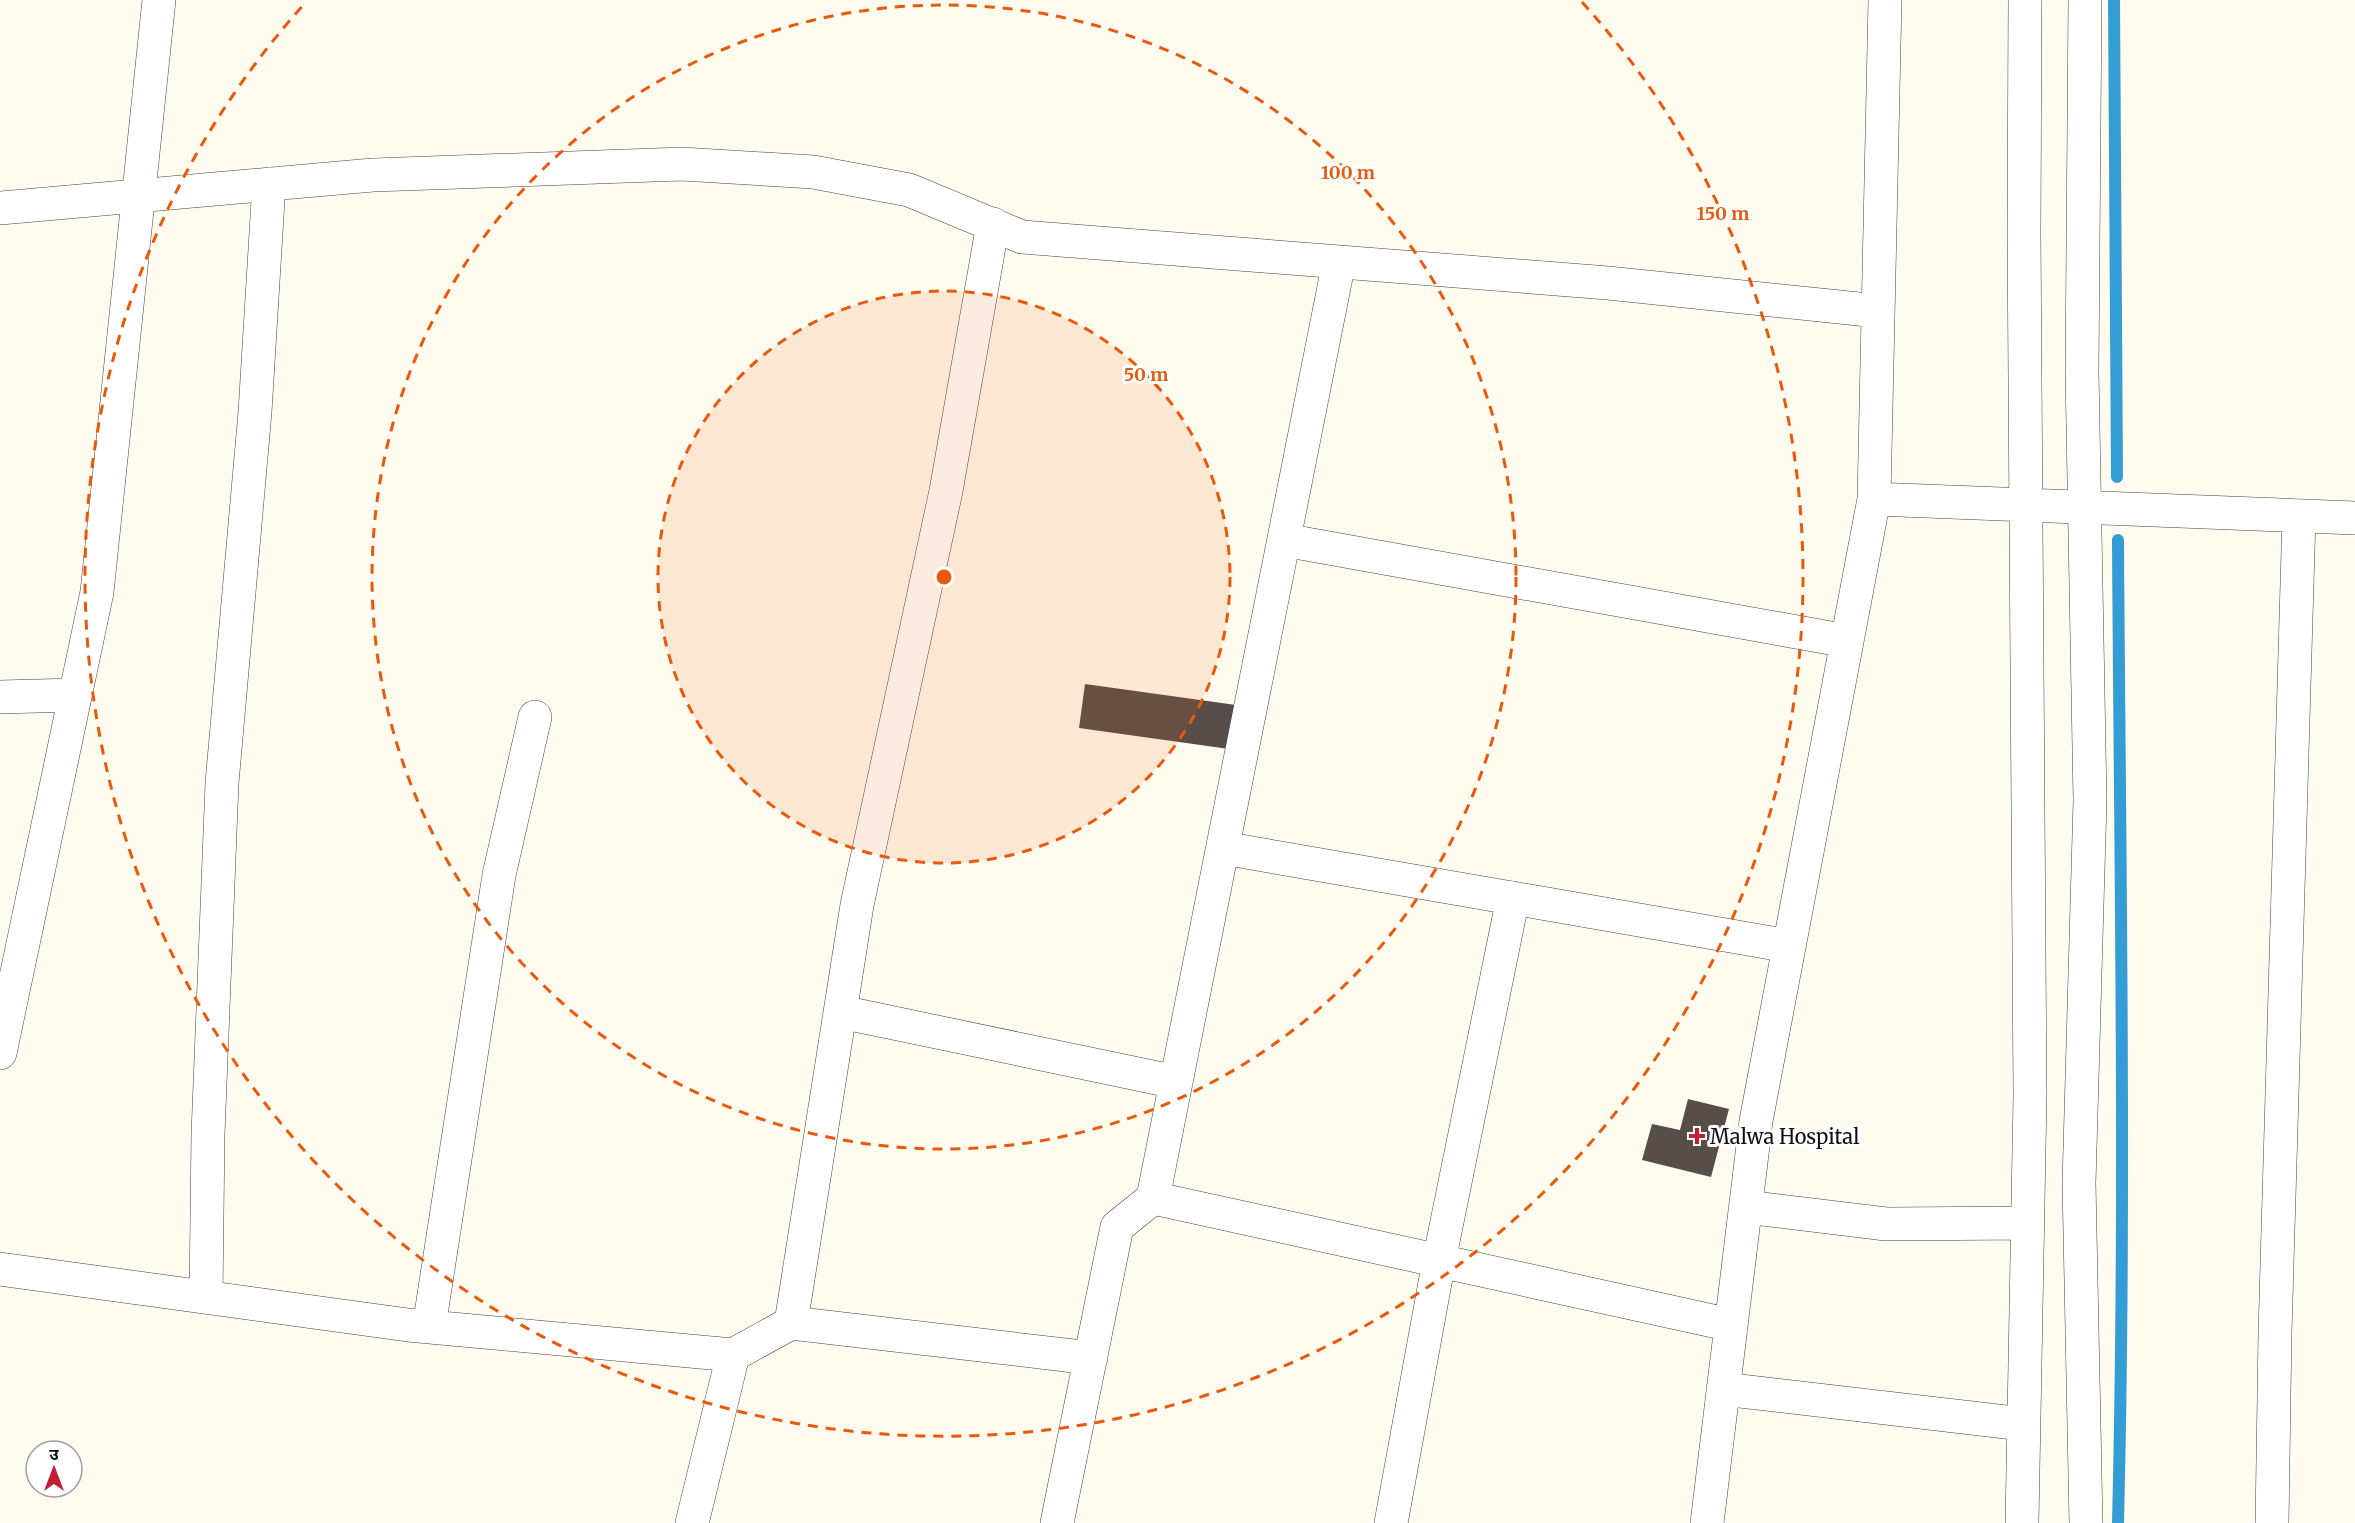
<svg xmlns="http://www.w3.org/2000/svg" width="2355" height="1523" viewBox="0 0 2355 1523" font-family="Merriweather,'Noto Sans Devanagari',serif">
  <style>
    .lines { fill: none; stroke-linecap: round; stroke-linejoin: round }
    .stream { stroke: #349dd3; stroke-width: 12 }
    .building { fill: #574e4a }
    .minor-casing { stroke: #414141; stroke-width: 34 }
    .minor { stroke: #fff; stroke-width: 33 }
    .ring { fill: none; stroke: #e8590c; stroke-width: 3; stroke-dasharray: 10 8 }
    .poi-dot { fill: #c41f30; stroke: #fff; stroke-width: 2 }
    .labels { text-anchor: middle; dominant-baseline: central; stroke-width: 6; stroke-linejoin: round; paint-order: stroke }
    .poi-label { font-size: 20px; fill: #0e0e0e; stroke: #fff; text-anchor: start }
    .centre { fill: #e8590c; stroke: #fff; stroke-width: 3 }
    .ring-label { font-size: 18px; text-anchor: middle; font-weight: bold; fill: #e8590c; stroke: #fff; stroke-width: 6; stroke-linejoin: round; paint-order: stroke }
  </style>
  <rect width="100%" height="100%" fill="#fffbef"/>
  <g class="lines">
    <path class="stream" d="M2114 0 2117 477
      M2118 540C2120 867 2126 1196 2118 1523"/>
  </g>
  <path class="building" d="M1085 684 1236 705 1229 749 1079 728Z
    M1688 1099 1729 1109 1711 1177 1642 1160 1652 1124 1680 1130Z"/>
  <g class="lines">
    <defs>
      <path id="minor" d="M2085 0 2082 372 2090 800 2079 1183 2086 1523
        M0 208 373 175 682 164 813 172 909 190 1022 237 1608 283 1878 311
        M1339 262 1153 1198 1731 1325
        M1874 499 2355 518
        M1284 540 1847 641
        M0 697 75 695
        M1223 848 1789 946
        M841 1012 1176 1082
        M0 1053 97 592 159 0
        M1746 1207 1886 1224 2027 1223
        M0 1269 408 1325 733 1355 692 1523
        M206 1297 208 1134 222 783 255 412 269 184
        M791 1323 857 905 946 491 993 224
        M429 1327 499 875 535 717
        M733 1355 791 1323 1091 1358
        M1723 1389 2023 1424
        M1057 1523 1117 1227 1153 1198
        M1391 1523 1439 1261 1513 898
        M1707 1523 1756 1121 1874 499 1885 0
        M2022 1523 2030 1096 2024 233 2025 0
        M2272 1523 2275 1333 2299 516"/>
    </defs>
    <use href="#minor" class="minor-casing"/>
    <use href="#minor" class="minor"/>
  </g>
  <circle cx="944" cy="577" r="286" fill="#e8590c" fill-opacity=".12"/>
  <g class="ring">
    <circle cx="944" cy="577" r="286"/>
    <circle cx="944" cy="577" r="572"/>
    <path d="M1582 2A859 859 0 1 1 306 2"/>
  </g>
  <path class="poi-dot" d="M1694 1127h6v6h6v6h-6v6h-6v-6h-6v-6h6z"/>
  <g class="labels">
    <g class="poi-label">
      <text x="1710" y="1136">Malwa Hospital</text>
    </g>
  </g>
  <circle cx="944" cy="577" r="9" class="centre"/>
  <g class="ring-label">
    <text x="1348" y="179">100 m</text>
    <text x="1723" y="220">150 m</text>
    <text x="1146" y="381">50 m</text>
  </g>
  <g transform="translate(54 1469)"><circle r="28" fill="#ffffff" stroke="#9f9f9f" stroke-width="1.5"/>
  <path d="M0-4.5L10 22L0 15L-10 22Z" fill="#c41f30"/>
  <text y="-9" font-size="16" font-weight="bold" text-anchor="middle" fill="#0e0e0e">उ</text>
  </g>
</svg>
